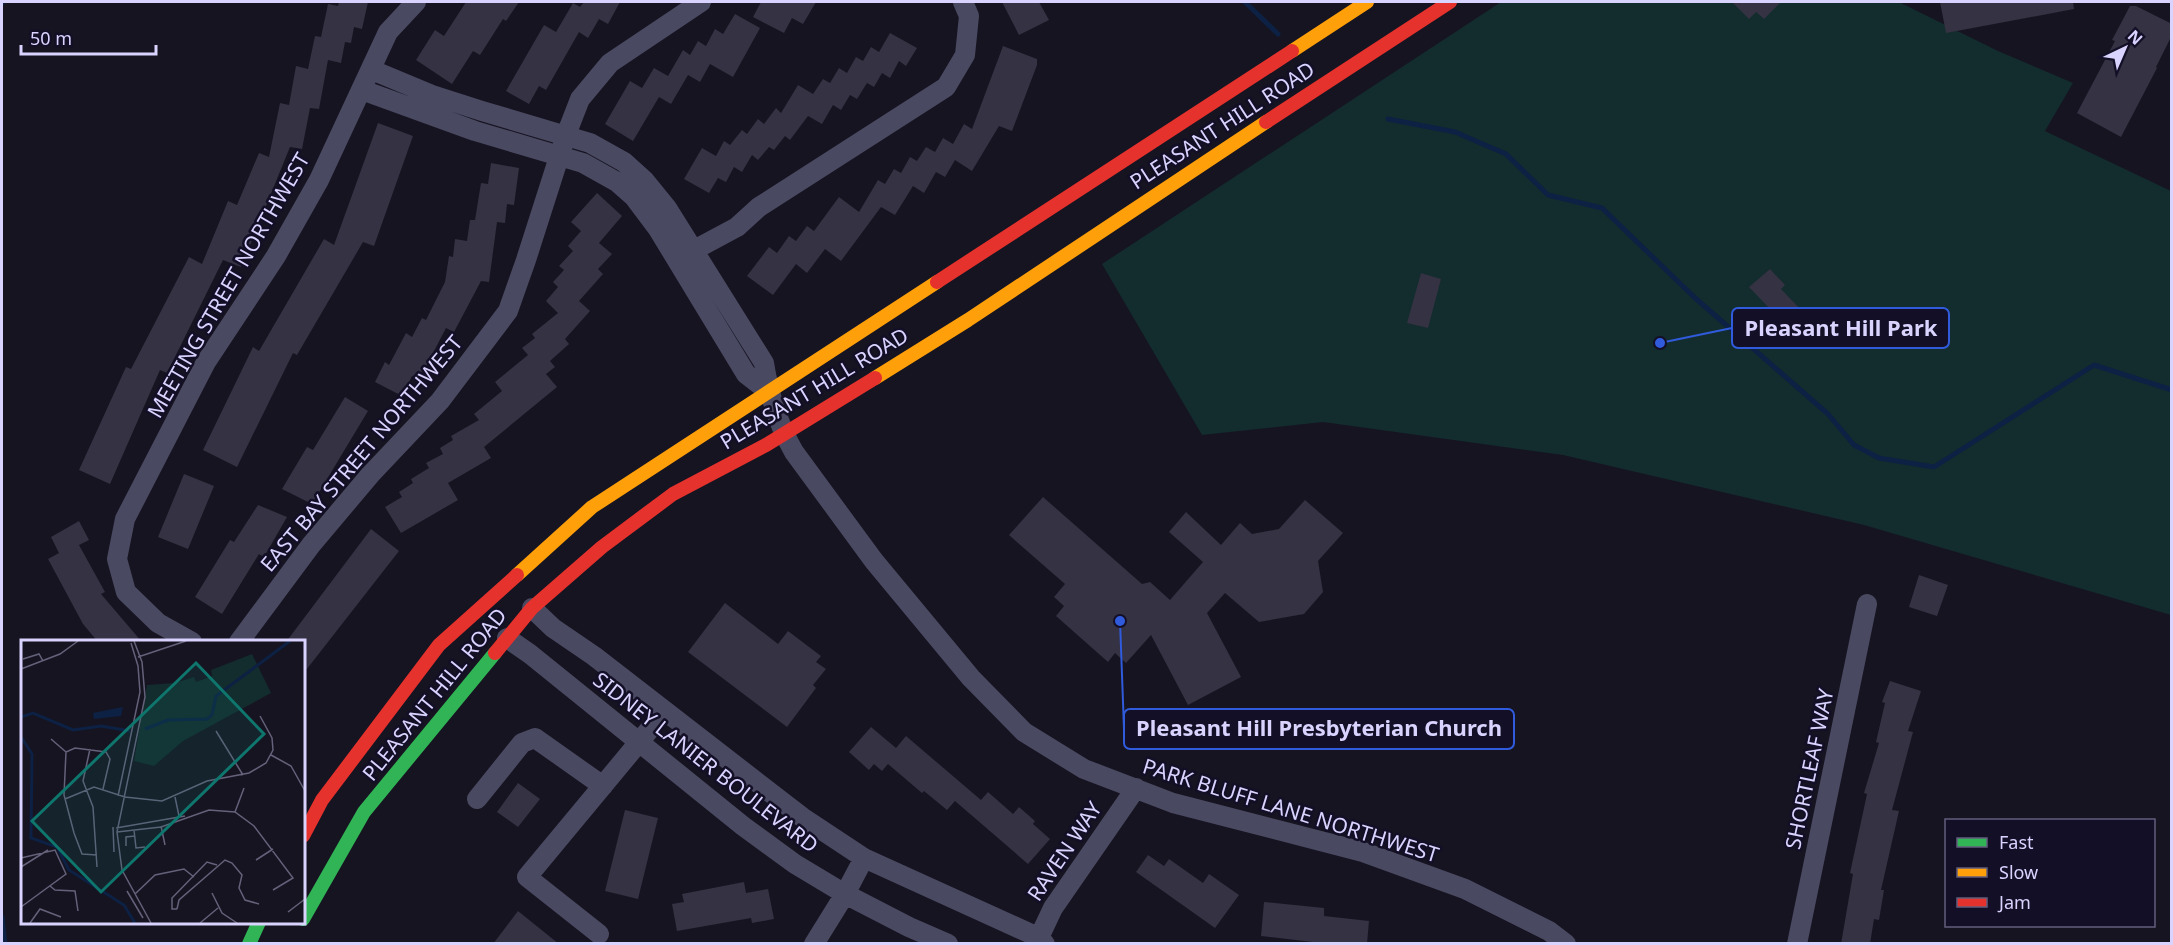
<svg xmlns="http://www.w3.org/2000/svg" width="2173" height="945" viewBox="0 0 2173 945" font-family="'Noto Sans',sans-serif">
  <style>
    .green { fill: #132c2d }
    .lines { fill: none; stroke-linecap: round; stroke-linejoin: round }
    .stream { stroke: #0d2144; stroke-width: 5 }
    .building { fill: #343243 }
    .street { stroke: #4a4962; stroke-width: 20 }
    .fast { stroke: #30b455; stroke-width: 14 }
    .slow { stroke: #ff9f0a; stroke-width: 14 }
    .jam { stroke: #e5322d; stroke-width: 14 }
    .labels { text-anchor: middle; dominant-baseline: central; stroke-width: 5; stroke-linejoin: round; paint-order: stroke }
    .street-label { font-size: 21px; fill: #d9d4ff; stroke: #130f26 }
    .inset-river { fill: none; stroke: #0d2144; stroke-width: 3 }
    .inset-road { fill: none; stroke: #64617a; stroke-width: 1.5 }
    .view { fill: #0f766e; fill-opacity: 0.15; stroke: #0f766e; stroke-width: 3 }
    .inset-edge { fill: none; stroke: #d9d4ff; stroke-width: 3 }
    .leader { fill: none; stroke: #305bdc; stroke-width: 2 }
    .callout-dot { fill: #305bdc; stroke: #130f26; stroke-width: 2 }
    .callout { fill: #130f26; stroke: #305bdc; stroke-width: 2 }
    .callout-label { font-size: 22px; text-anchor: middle; font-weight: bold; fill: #d9d4ff }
  </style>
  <rect width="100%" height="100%" fill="#161421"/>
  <path class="green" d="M1501 2H1899L1998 51 2073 83 2045 131 2171 191V615L1864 525 1563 455 1323 422 1202 435 1102 264Z"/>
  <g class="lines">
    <path class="stream" d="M1245 2 1278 34
      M2 3 3 2
      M1388 119 1455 132 1506 154 1548 195 1602 208 1694 297 1828 414 1854 445 1879 458 1934 467 2094 365 2172 390
      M2 917 5 944"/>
  </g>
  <path class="building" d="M339 2H368L362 29 354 27 351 43 345 42 341 63 328 60 319 109 310 108 302 149 290 147 241 267 223 260 167 373 160 370 110 484 79 470 126 367 131 369 189 257 202 264 228 201 237 205 259 153 269 157 280 103 289 105 296 66 308 69 315 36 321 37 328 4 338 6Z
    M466 2H519L506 21 503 19 480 55 473 51 452 84 416 60 435 30 444 36Z
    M584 2H620L608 24 599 19 588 38 579 32 546 90 539 86 529 104 506 91 544 25 556 32 573 3 580 7Z
    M761 2H816L803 24 792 18 784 33 753 17Z
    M1002 2H1039L1049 20 1019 35Z
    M1732 2H1781L1764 19 1756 12 1749 19Z
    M1940 2H2073L2074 9 1946 33Z
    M2130 6H2136L2172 24V35L2156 67 2157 68 2121 137 2077 113 2115 41 2112 40Z
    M735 14 760 28 733 77 710 64 700 82 688 75 671 104 659 97 633 141 605 124 630 81 642 88 654 68 668 76 683 50 690 55 698 41 706 46 715 29 723 34Z
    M890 33 917 48 906 66 899 61 890 78 882 73 874 87 867 83 857 99 850 95 841 110 833 105 822 124 808 116 790 140 785 136 774 150 769 147 758 160 752 155 742 172 734 167 726 182 718 178 709 193 684 179 702 148 716 156 724 141 730 145 742 130 747 134 758 119 764 124 776 108 781 113 798 85 813 94 823 79 830 83 839 68 847 73 856 57 863 61 871 47 879 52Z
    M1003 46 1037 59V65L1012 131 999 126 972 171 955 160 945 177 936 172 924 193 913 186 895 215 881 207 841 261 825 249 807 273 796 264 773 295 747 276 769 247 777 253 789 236 796 241 807 226 814 231 839 197 859 212 878 180 885 184 894 169 901 173 910 157 917 161 926 147 935 152 943 138 953 144 964 124 972 129Z
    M378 123 413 136 374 246 363 242 297 355 293 353 237 467 203 450 253 347 259 351 324 239 334 245Z
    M491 163 519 168 514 205 507 204 505 223 497 222 489 282 481 281 454 332 446 328 419 380 412 376 402 396 375 382 385 362 389 365 406 333 412 337 422 318 426 320 445 282 449 256 453 257 455 239 467 241 470 220H475L481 183 488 184Z
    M597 193 622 216 599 243 612 254 598 269 603 274 579 301 590 311 565 339 569 344 550 361 555 367 546 374 557 387 484 447 491 458 448 483 458 500 401 533 385 507 402 497 399 492 413 483 411 479 429 468 426 463 443 454 440 448 453 440 451 436 479 420 474 414 502 391 495 382 528 355 522 348 535 338 532 334 558 313 546 301 558 287 553 282 564 270 559 266 573 251 568 246 581 231 571 222Z
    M1770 269 1785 285 1781 289 1804 313 1788 328 1749 287Z
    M1421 273 1441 279 1428 328 1407 323Z
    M345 397 368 411 312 504 282 489 307 447 313 450Z
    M184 474 214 486 188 549 158 537Z
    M1043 497 1142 584 1150 582 1170 600 1203 562 1169 532 1186 512 1221 545 1240 523 1252 534 1279 529 1305 500 1343 533 1318 561 1323 592 1304 614 1259 622 1225 593 1207 613 1241 677 1188 705 1151 635 1126 663 1115 653 1108 662 1056 616 1064 606 1054 597 1065 584 1009 535Z
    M258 505 287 517 264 557 259 554 222 614 195 597 230 540 234 542Z
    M79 521 89 540 79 545 105 592 101 594 142 642H98L83 624 48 559 59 553 51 537Z
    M371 529 399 551 303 674V642H286Z
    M1919 575 1948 585 1937 616 1909 607Z
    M725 603 778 644 788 631 821 656 816 662 826 669 813 685 816 688 787 727 688 652Z
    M1890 681 1921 691 1908 731 1913 732 1892 810 1899 811 1881 890H1884L1879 920 1874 919 1870 944H1841L1853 874 1850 873 1867 794 1864 793 1879 743 1876 742 1885 703 1882 702Z
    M871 727 896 748 906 736 981 800 988 792 1013 814 1019 807 1035 821 1033 824 1050 839 1028 864 955 801 947 810 924 791 922 793 888 764 882 771 874 764 869 770 849 752Z
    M518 783 540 799 518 827 497 812Z
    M625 810 658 818 638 899 605 891Z
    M1148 855 1164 866 1169 859 1203 883 1209 874 1239 895 1215 928 1136 872Z
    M744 882 746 893 768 889 774 919 752 923 751 918 677 931 672 904 684 902 682 894Z
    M1264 902 1324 908V916L1369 921 1367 944H1330L1261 936Z
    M518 911 559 944H493Z"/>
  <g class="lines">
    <path class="street" d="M372 70 432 95 482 111 590 143 624 162 645 181 667 208 764 363C769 395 778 424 794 452L874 561 971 678 1024 732 1084 769 1173 803 1363 852 1465 889 1549 931 1566 944
      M362 90 475 131 583 163 617 182 634 197 658 229 746 374 768 391
      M694 250 737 227 759 207 946 87 965 55 969 16 963 2
      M532 608 553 628 594 656 802 817 864 858 1038 937 1045 944
      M507 638 530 654 743 826 795 864 845 894 909 927 948 944
      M192 642 158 623 126 592 117 559 125 519 206 362 276 256 319 180 388 32 416 2
      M239 642 311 545 370 475 440 401 508 311 526 260 566 135 580 99 610 63 701 2
      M477 799 522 743 535 738 603 786
      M599 934 527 877 664 712
      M814 944 845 894 864 858
      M1036 944 1053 908 1136 788
      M1797 944 1867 604"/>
    <path class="fast" d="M303 919 364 812 495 653
      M249 944 259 922"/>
    <path class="slow" d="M1292 51 1367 2
      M875 378 968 320 1266 122
      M517 575 592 507 937 282"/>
    <path class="jam" d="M1266 122 1450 2
      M937 282 1292 51
      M495 653 532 608 602 547 673 494 766 445 875 378
      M303 836 322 800 439 645 517 575"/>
  </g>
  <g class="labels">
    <g class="street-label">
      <text transform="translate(1222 125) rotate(-33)">PLEASANT HILL ROAD</text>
      <text transform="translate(228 285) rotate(-60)">MEETING STREET NORTHWEST</text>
      <text transform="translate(814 388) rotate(-31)">PLEASANT HILL ROAD</text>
      <text transform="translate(361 453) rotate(-50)">EAST BAY STREET NORTHWEST</text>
      <text transform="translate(434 694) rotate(-51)">PLEASANT HILL ROAD</text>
      <text transform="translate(706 762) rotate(38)">SIDNEY LANIER BOULEVARD</text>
      <text transform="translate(1809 769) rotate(-78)">SHORTLEAF WAY</text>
      <text transform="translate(1291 810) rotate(17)">PARK BLUFF LANE NORTHWEST</text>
      <text transform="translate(1064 851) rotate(-56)">RAVEN WAY</text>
    </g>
  </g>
  <g transform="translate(21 640)">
    <rect width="284" height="284" fill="#161421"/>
    <path d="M231 14 250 53 162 101 133 126 113 121 126 45 154 43 173 37 175 42 191 36 190 30Z" fill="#132c2d"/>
    <path d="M102 67 100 76 73 79 72 73Z" fill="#0d2144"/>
    <path class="inset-river" d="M0 77 12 73 52 90 80 86 109 91M124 89 147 80 186 79 191 75 195 56 269 1M0 97 11 114 10 198 36 207 48 230 103 265 114 283"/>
    <path class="inset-road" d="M113 1 121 22 124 57 96 192 101 230 130 283M117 17 165 1M2 19 18 14 22 21M0 29 39 14 57 1M195 91 222 135M30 99 45 112M69 109 62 141 72 167 76 227M250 115 270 126 284 151M0 125V174M97 156 119 52 117 26 110 3M154 157 158 176M44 159 73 147 104 157 141 161 186 141 228 133 245 123 252 110 251 98 239 76M214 172 223 148M140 186 144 205M92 187 93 212M95 188 164 176M113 190 115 208 124 207M96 192 140 187 188 170 214 172 233 186 272 238 252 250M105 206V197L114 196M76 215 61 214 53 193 43 155 45 112 54 108 85 112 89 119 82 149M0 218 34 210 45 234 0 267M235 220 252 209M0 227 27 210M29 246 34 250 54 251 57 271M106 251 122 278M191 253 201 273 216 283M114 254 134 235 163 229 173 237M156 269 158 260 204 220 211 223 221 235 218 248 224 260 238 264M156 269H151V258L186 222 196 225M267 272 284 259M9 283 19 269 40 277M179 283 197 268"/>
    <path class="view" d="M175 23 243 94 80 252 11 181Z"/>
    <rect width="284" height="284" class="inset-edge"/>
  </g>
  <path class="leader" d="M1660 343L1732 328M1120 621L1124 729"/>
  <g class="callout-dot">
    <circle cx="1660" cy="343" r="6"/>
    <circle cx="1120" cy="621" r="6"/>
  </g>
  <g class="callout">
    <rect x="1732" y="308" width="217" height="40" rx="6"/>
    <rect x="1124" y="709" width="390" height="40" rx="6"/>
  </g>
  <g class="callout-label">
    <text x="1841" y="336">Pleasant Hill Park</text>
    <text x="1319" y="736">Pleasant Hill Presbyterian Church</text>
  </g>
  <rect width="2173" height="945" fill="none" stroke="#d9d4ff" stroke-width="6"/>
  <rect x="1945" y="819" width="210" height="108" fill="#130f26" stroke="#625e7d" stroke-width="1.5"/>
  <rect x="1957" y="838" width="30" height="9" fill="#30b455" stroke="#625e7d" stroke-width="1.5"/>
  <text x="1999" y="849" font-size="18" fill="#d9d4ff">Fast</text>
  <rect x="1957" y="868" width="30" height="9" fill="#ff9f0a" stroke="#625e7d" stroke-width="1.5"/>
  <text x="1999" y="879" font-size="18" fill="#d9d4ff">Slow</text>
  <rect x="1957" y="898" width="30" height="9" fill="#e5322d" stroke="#625e7d" stroke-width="1.5"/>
  <text x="1999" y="909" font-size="18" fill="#d9d4ff">Jam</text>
  <g transform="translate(2125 48) rotate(44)" stroke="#130f26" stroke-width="4.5" paint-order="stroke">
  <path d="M0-4.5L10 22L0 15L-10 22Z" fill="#d9d4ff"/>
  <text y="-9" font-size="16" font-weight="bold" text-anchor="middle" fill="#d9d4ff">N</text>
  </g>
  <path d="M21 45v9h135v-9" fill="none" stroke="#d9d4ff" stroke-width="3"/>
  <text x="30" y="45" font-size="18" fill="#d9d4ff" stroke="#130f26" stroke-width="4.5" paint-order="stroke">50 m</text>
</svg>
